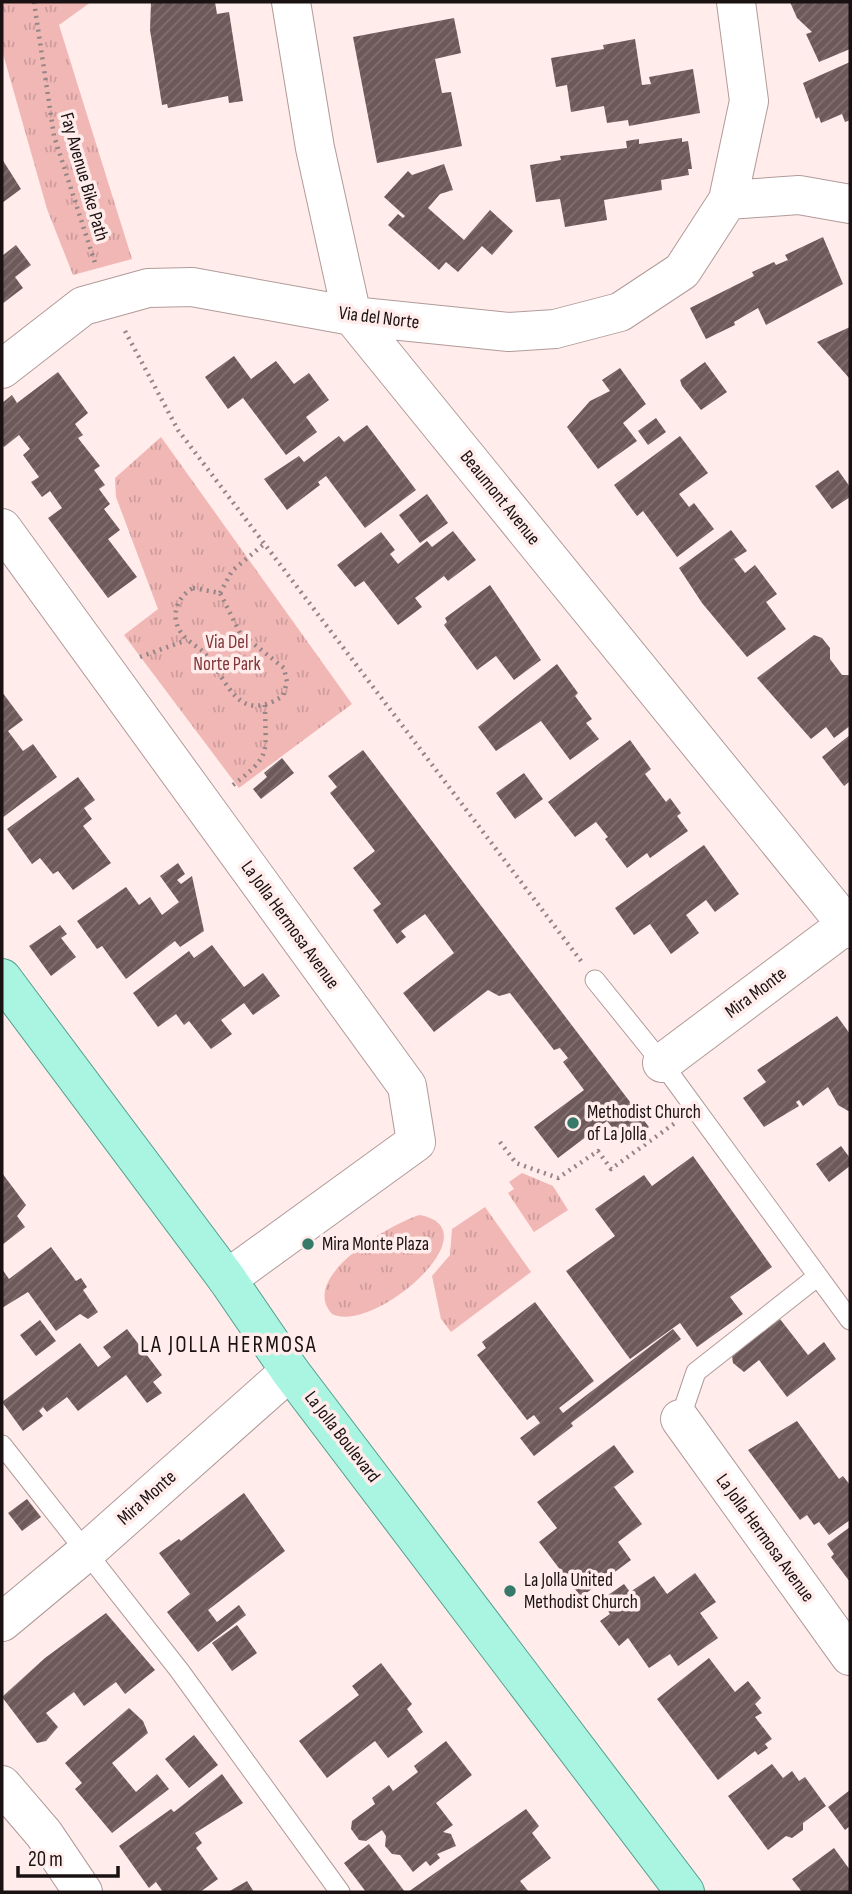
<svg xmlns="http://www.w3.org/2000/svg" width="852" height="1894" viewBox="0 0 852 1894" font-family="'Sofia Sans Condensed',sans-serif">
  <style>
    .grass { fill: url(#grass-tufts) }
    .building { fill: url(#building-hatch) }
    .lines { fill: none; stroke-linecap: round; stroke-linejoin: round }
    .lane-casing { stroke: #b19b9a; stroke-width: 21 }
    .street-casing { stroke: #b19b9a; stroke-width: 40 }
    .primary-casing { stroke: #53a08d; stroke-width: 40 }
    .path { stroke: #948686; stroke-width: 4.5; stroke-dasharray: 2 5; stroke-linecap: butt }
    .lane { stroke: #fff; stroke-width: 19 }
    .street { stroke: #fff; stroke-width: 38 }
    .primary { stroke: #aaf4e2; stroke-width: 38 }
    .poi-dot { fill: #387a6a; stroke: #ffeceb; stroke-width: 2.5 }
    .labels { text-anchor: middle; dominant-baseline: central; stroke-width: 7; stroke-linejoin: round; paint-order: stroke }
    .street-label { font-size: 19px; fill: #1a1212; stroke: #ffeceb }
    .park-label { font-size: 19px; fill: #833638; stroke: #ffeceb }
    .poi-label { font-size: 19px; fill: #1a1212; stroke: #ffeceb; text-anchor: start }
    .quarter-label { font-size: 23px; letter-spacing: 2px; fill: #1a1212; stroke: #ffeceb }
  </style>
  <defs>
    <pattern id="grass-tufts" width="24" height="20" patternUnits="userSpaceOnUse" patternTransform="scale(1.75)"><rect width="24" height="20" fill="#f0b7b5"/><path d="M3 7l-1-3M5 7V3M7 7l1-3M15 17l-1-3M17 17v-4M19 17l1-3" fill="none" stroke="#cd9c9b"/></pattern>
    <pattern id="building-hatch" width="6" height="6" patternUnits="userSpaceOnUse" patternTransform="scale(1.75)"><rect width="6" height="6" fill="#6d5959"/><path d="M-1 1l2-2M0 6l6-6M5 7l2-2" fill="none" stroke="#807171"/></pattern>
  </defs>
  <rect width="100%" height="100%" fill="#ffeceb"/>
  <path class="grass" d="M2 2H91L59 25 132 259 73 275 47 209 2 50Z
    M161 437 352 704 239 788 124 635 158 609 116 497 115 478Z
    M522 1173 553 1186 568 1210 534 1232 508 1193 514 1189 509 1182Z
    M485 1207 531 1272 451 1332 441 1319 432 1276 450 1255 452 1229Z
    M419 1215C496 1228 374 1335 332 1314 298 1277 389 1225 419 1215Z"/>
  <path class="building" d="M151 2H215L217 14 229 12 243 101 229 103 228 96 168 108 167 104 162 105 150 30Z
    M790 2H850V49L819 62 806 34 812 32 797 18Z
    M454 18 461 53 435 59 442 93 451 92 462 146 377 163 353 37Z
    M635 39 642 85 651 84 649 77 693 69 700 113 629 126 628 120 607 123 604 106 571 112 567 85 556 87 551 58 604 49 603 45Z
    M850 62V120L845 122 842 114 821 123 819 117 816 119 803 83Z
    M682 138V142L688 141 692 169H688L689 175 661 180 662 190 604 200 607 220 565 227 560 199 536 202 530 165 561 160 560 156 627 148 626 141 639 139V144Z
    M2 159 21 189 2 203Z
    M444 164 453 190 440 194 428 208 464 240 490 210 513 231 492 255 482 246 458 272 446 262 439 270 388 225 398 214 403 218 405 216 384 197 408 171 412 175Z
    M823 237 843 284 766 325 758 308 734 322 735 325 706 339 690 308 754 276 752 272 774 262 776 265 788 260 785 255Z
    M16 245 31 265 15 277 23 288 2 304V256Z
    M850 327V379L817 342Z
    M234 356 251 379 276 361 294 384 309 373 329 400 306 417 317 432 286 455 243 398 228 409 205 377Z
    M705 362 727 392 701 410 682 386 680 380Z
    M620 368 646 404 623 423 637 441 598 469 567 427 590 401 610 391 602 380Z
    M58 372 88 413 75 424 83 435 78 438 100 466 94 470 105 485 99 489 110 504 104 509 120 530 108 539 137 577 108 598 48 518 62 508 50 491 42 497 31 482 39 477 23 455 30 449 19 435 4 447 2 444V403L12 395 17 403Z
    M656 418 666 432 648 445 638 431Z
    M367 425 416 490 365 528 326 476 318 482 320 485 287 510 264 479 299 456 304 462 339 436 344 442Z
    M680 436 708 473 679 494 689 507 694 503 714 529 677 557 643 511 637 516 614 485Z
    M838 470 850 487V497L832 509 815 486Z
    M427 494 448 523 420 543 399 515Z
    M731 530 747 551 734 559 745 573 755 565 777 594 766 602 786 629 747 657 702 603 679 568Z
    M453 531 476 560 448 581 444 576 415 598 422 607 398 625 364 581 355 587 337 565 381 532 395 550 390 554 398 564 427 541 432 547Z
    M490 585 541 660 514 680 496 656 477 670 444 625 447 622 445 618Z
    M814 635 822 638 830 648V659L842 675H850V726L834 738 826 727 811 739 757 678Z
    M557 664 578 693 575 696 592 719 586 723 599 739 570 760 541 721 496 751 478 727Z
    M2 692 23 720 8 731 23 751 33 744 57 777 2 818Z
    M850 735V781L844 786 822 757Z
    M630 740 651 769 645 774 666 802 670 798 681 813 677 816 688 831 650 858 647 853 627 868 605 839 608 837 596 822 575 837 548 802Z
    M363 750 649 1127 625 1144 607 1121 558 1158 534 1127 584 1090 563 1062 568 1058 560 1048 554 1050 510 993 499 996 488 990 434 1032 403 993 454 953 425 914 401 931 406 937 397 944 373 910 381 904 353 868 375 851 330 793 337 787 328 776Z
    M282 758 294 773 261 799 253 789 267 777 264 773Z
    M524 773 543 799 515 819 496 793Z
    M78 777 95 800 84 808 92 819 83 826 111 863 73 890 58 871 53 874 40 858 32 864 7 829Z
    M704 845 739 894 715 912 706 900 686 915 699 933 671 954 650 924 634 935 615 908Z
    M178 863 185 874 177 880 181 884 192 876 204 931 180 947 175 941 126 979 102 946 97 949 77 921 126 887 139 905 150 897 162 915 179 902 160 876Z
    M60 925 67 934 61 938 76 957 51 976 29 946Z
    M212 945 244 987 263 973 280 996 253 1015 244 1003 221 1020 232 1034 211 1049 189 1021 184 1025 176 1014 158 1027 133 993 189 951 194 958Z
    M837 1016 850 1034V1112L838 1105 828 1087 803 1106 799 1100 796 1102 799 1106 764 1127 743 1098 766 1082 757 1070Z
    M841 1146 850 1158V1166L829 1182 816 1164Z
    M693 1156 772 1267 730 1297 743 1314 697 1347 680 1323 630 1359 566 1271 615 1236 595 1209 644 1175 652 1186Z
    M2 1173 26 1205 17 1216 25 1227 2 1245Z
    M51 1247 76 1281 81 1278 87 1287 83 1290 98 1312 88 1319 80 1314 56 1331 28 1292 2 1308V1269L9 1279Z
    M535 1302 594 1381 559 1408 563 1413 673 1329 681 1339 571 1423 573 1426 534 1456 520 1438 540 1423 534 1415 527 1420 477 1355 486 1348 482 1342Z
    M780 1319 808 1355 824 1342 836 1359 787 1397 759 1360 744 1372 733 1363 732 1356Z
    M40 1320 56 1341 36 1356 20 1335Z
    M127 1329 162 1375 153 1382 162 1393 147 1403 126 1375 78 1411 67 1397 47 1412 43 1407 39 1411 43 1416 23 1431 2 1402 80 1343 98 1367 111 1357 103 1347Z
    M797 1421 839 1479 843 1476 850 1485V1520L829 1535 819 1522 814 1525 807 1515 800 1520 748 1450Z
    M614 1445 634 1472 614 1487 642 1524 618 1542 631 1560 581 1597 539 1542 557 1528 537 1502Z
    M244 1493 285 1551 208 1610 217 1622 239 1605 246 1615 198 1652 167 1612 190 1594 159 1553 179 1539 181 1541Z
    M27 1499 41 1517 22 1531 8 1513Z
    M850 1527V1582L831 1557 834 1554 827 1544Z
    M695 1573 716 1602 700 1613 718 1638 678 1666 670 1654 649 1668 628 1638 619 1646 600 1621 610 1614 601 1600 624 1584 630 1592 654 1576 667 1594Z
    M106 1613 155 1670 125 1694 116 1682 84 1706 74 1692 46 1713 58 1727 46 1741 37 1743 2 1697 45 1658Z
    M237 1625 257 1653 232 1671 212 1643Z
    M709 1658 735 1692 748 1681 761 1698 755 1704 762 1713 755 1717 772 1739 765 1744 768 1748 758 1755 755 1751 718 1780 657 1699Z
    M381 1663 412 1704 407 1709 423 1732 388 1758 375 1741 327 1778 299 1741 359 1695 352 1686Z
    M129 1708 143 1721 148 1733 112 1763 136 1792 157 1774 169 1789 112 1833 75 1789 82 1783 65 1763Z
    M194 1735 218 1765 189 1788 165 1759Z
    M446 1741 472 1775 436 1803 453 1825 443 1832 451 1834 456 1846 437 1854 440 1858 430 1866 426 1861 413 1872 400 1855 392 1854 385 1846 386 1836 382 1830 366 1841 359 1840 351 1829 352 1821 375 1804 372 1798 389 1785 393 1791 418 1772 414 1766Z
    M772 1764 783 1778 792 1771 799 1781 805 1777 826 1806 803 1823V1830L792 1838 786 1836 768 1850 728 1796Z
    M222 1774 243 1803 195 1833 202 1843 196 1848 218 1879 200 1892H163L156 1882 149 1888 119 1846 171 1809 174 1812Z
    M850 1790V1826L845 1830 828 1807Z
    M526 1809 539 1826 532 1833 551 1858 520 1881 529 1892H408Z
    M369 1844 405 1892H366L344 1863Z
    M834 1848 850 1870V1892H802L792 1879Z
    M247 1881 254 1892H228Z"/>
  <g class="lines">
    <defs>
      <path id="lane" d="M595 980 662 1063 850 1320
        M680 1419 696 1372 818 1276
        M2 1445 179 1670 340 1892"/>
      <path id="street" d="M291 2 315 148 352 316 850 929
        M728 200 799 195 850 204
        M2 369 83 306 148 288 192 287 352 316 509 332 555 329 620 312 682 271 728 200 749 101 736 2
        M2 528 407 1086 416 1142 227 1279
        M662 1063 850 922
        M680 1419 850 1656
        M2 1622 85 1553 290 1371
        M2 1785 44 1834 83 1892"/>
      <path id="primary" d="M2 978 227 1279 290 1371 685 1892"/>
    </defs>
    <use href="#lane" class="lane-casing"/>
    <use href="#street" class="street-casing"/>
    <use href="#primary" class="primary-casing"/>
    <path class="path" d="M34 2 54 136 96 266
      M125 331 178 430 581 961
      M193 588 220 593 240 633 284 668 287 682 283 696C237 725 229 682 206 655 201 649 195 646 189 641 169 625 172 600 193 588Z
      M220 593 232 571 264 544
      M140 657 187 640
      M233 785C273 754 265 754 265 705
      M500 1142 516 1163 558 1178 598 1151 611 1169 675 1123"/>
    <use href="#lane" class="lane"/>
    <use href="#street" class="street"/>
    <use href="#primary" class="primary"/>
  </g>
  <g class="poi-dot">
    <circle cx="573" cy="1123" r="7"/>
    <circle cx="308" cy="1244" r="7"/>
    <circle cx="510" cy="1591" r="7"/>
  </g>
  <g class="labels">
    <g class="street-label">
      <text transform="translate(84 177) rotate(74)">Fay Avenue Bike Path</text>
      <text transform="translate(379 318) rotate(7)">Via del Norte</text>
      <text transform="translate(500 498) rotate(51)">Beaumont Avenue</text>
      <text transform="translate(290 925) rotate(54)">La Jolla Hermosa Avenue</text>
      <text transform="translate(756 993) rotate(-37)">Mira Monte</text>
      <text transform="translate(342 1437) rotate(52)">La Jolla Boulevard</text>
      <text transform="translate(147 1498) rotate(-42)">Mira Monte</text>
      <text transform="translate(765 1538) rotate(54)">La Jolla Hermosa Avenue</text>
    </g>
    <g class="park-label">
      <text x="227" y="642">Via Del<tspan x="227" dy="22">Norte Park</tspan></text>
    </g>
    <g class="poi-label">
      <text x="587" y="1112">Methodist Church<tspan x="587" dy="22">of La Jolla</tspan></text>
      <text x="322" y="1244">Mira Monte Plaza</text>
      <text x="524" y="1580">La Jolla United<tspan x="524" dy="22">Methodist Church</tspan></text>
    </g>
    <g class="quarter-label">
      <text x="229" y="1345">LA JOLLA HERMOSA</text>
    </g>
  </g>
  <rect width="852" height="1894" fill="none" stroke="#1a1212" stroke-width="7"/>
  <path d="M18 1866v10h100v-10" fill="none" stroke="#1a1212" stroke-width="3.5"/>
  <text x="28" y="1866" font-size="21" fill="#1a1212" stroke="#ffeceb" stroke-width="5" paint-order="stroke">20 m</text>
</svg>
